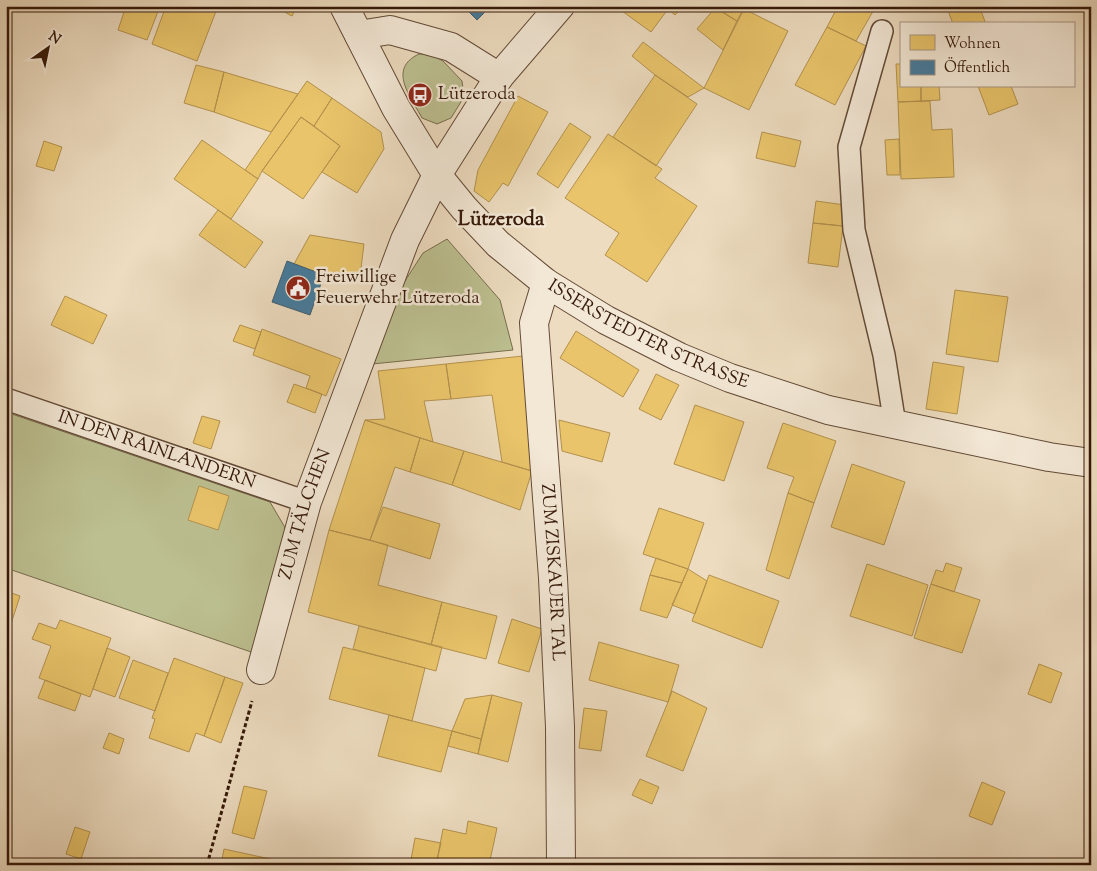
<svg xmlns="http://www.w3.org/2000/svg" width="1097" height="871" viewBox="0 0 1097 871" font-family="'Sorts Mill Goudy',serif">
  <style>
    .green { fill: #bcbf90; stroke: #786c4c }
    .homes { fill: #e9c46a; stroke: #b3914d }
    .public { fill: #457b9d; stroke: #405e70 }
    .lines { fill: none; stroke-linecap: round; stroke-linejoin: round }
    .service-casing { stroke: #634a36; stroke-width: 24 }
    .minor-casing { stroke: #634a36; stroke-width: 30 }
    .tertiary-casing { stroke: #634a36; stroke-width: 30 }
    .path { stroke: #351908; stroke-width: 3; stroke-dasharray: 4 2.5; stroke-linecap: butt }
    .service { stroke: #f3e8d6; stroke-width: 21 }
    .minor { stroke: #f3e8d6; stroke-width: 28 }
    .tertiary { stroke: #f3e8d6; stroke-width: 28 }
    .labels { text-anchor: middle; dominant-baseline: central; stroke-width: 5; stroke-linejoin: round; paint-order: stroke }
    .poi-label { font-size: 18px; fill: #351908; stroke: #f3e8d6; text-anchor: start }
    .street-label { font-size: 18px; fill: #351908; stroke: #f3e8d6 }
    .quarter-label { font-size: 20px; font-weight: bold; fill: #351908; stroke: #f3e8d6 }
  </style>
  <rect width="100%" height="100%" fill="#eddcc0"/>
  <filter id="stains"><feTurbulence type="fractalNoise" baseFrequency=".004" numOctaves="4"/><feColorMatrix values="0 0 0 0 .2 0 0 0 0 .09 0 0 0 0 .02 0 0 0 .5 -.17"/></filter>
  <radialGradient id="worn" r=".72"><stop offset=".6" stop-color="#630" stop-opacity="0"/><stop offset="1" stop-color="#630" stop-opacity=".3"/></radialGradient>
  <path class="green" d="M419 54H430L443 61 462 81 464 97 451 118 437 124 422 118C411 97 387 69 419 54Z
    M447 239 500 300 513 350 372 364 401 287 423 253Z
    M6 412 270 502 290 536 254 653 6 568Z"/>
  <path class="homes" d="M126 6H160L147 40 118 30Z
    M166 6H218L197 61 152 44Z
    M273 6H297L292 16Z
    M627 6H684L675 15 668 9 651 32 622 11Z
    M713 6H745L737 21Z
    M838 6H876L856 41 827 27Z
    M951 6H979L986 24H953L947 8Z
    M1078 6H1091V18L1077 7Z
    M715 8 737 21 723 50 697 29Z
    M744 9 788 31 749 110 704 88Z
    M827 27 866 46 835 105 795 85Z
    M643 42 704 88 688 97 655 75 632 56Z
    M896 64H901V86H921V101L898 102Z
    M196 65 224 72 214 112 184 103Z
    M224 72 298 94 271 132 214 112Z
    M655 75 697 104 656 166 613 137Z
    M307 81 332 98 314 126 301 117 262 171 258 179 245 170Z
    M921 86H939L940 100 921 101Z
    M978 86H1011L1018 104 989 115Z
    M518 96 548 112 508 186 503 183 489 202 474 191 478 170Z
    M332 98 381 132 384 149 357 193 322 172 340 146 314 126Z
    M930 101 932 130 952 129 954 177 901 179 898 102Z
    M301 117 340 146 303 199 262 171Z
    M570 123 591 137 558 188 537 174Z
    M762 132 801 141 795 167 756 158Z
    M608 134 662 169 655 178 697 206 647 282 605 255 619 233 565 198Z
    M899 139 900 175H887L885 140Z
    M202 140 258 179 231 219 174 179Z
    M44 141 62 147 54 171 36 166Z
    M816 201 845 205 843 226 813 223Z
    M218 210 263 242 245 268 199 235Z
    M813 223 843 226 838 267 808 263Z
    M310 235 364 244 360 276 324 275 294 264Z
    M955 290 1008 297 998 362 946 354Z
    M65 296 107 315 93 344 51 325Z
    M240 325 261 332 255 349 233 341Z
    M262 329 341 359 326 396 306 388 310 376 253 355Z
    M576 331 639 370 623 397 560 358Z
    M523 356 532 471 502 462 492 395 451 399 446 364Z
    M933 362 964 367 957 414 926 409Z
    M446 364 451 399 424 401 433 442 365 420 385 419 378 371Z
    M656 374 679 385 661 420 639 409Z
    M294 384 322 394 315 413 287 402Z
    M695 405 744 422 724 481 674 464Z
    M202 416 220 421 211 449 193 443Z
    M365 420 420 438 410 472 395 467 370 540 329 530Z
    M559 420 610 433 602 462 562 451Z
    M783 423 836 441 814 503 788 493 794 477 767 468Z
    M420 438 464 451 452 485 410 472Z
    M464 451 532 471 520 510 452 485Z
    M852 464 905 482 884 545 831 527Z
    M199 486 229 496 218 530 188 520Z
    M788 493 814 503 789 579 766 570Z
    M383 507 440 524 430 559 370 540Z
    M659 508 704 523 688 569 643 554Z
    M329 530 388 545 378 585 442 602 431 645 308 612Z
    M656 558 688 569 682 583 650 575Z
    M946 563 962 568 954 592 931 584 936 570 943 572Z
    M867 564 928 585 912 636 850 616Z
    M688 569 707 581 695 614 672 605Z
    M650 575 682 583 667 618 640 610Z
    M709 575 779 601 762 648 692 621Z
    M931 584 980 600 962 653 914 638Z
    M6 591 20 596 8 633H6Z
    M442 602 497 616 486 659 431 645Z
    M512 619 542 629 529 672 498 663Z
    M60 620 111 638 90 697 39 678 51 646 32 639 39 623 56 629Z
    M359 626 442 647 436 671 353 649Z
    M599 642 679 665 668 702 589 680Z
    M343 647 425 668 412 721 329 699Z
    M107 648 130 657 115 697 93 689Z
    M174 658 225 677 204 736 196 733 189 752 149 738 155 719 152 718Z
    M133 660 168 673 155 711 119 698Z
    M1039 664 1062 673 1051 703 1028 694Z
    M225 677 243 683 221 743 204 736Z
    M45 680 81 694 75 711 38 698Z
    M672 691 707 708 683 771 646 756 668 702Z
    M492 695 481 739 452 731 465 699Z
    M492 695 522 703 508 762 478 754Z
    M584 708 607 711 601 751 579 748Z
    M389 715 452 731 441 772 378 756Z
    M452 731 481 739 478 754 448 746Z
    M109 733 124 739 119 754 103 748Z
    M640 779 659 787 652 804 632 795Z
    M982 782 1005 792 992 825 969 816Z
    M244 786 267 791 254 839 232 833Z
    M468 821 497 828 489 865H436L443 829 466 834Z
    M75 827 90 832 81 859 66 854Z
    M415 838 441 843 436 865H410Z
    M224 849 275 860 274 865H221Z"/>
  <path class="public" d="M463 6H491L477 20Z
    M287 261 324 275 310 315 272 302Z"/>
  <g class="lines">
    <defs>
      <g id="service">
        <path d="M882 31 849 147 854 230 884 355 895 425"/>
        <path id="s1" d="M6 399 307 502"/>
      </g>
      <g id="minor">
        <path d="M359 35 390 30 451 47 499 77"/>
        <path id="s2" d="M261 670 307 502 405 240 437 175 499 77 560 6"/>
      </g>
      <g id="tertiary">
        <path id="s3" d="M344 6 396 108 437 175 464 208 498 244 546 283 606 320 679 357 730 378 828 410 1049 457 1091 463"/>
        <path id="s4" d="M546 283 534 323 553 578 560 727 561 865"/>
      </g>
    </defs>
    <use href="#service" class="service-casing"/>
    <use href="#minor" class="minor-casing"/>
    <use href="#tertiary" class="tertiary-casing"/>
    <path class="path" d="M207 865 252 701"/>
    <use href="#service" class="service"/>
    <use href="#minor" class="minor"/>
    <use href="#tertiary" class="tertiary"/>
  </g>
  <defs>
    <symbol id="bus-disc" viewBox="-11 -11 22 22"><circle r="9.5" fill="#8f2418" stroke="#f3e8d6"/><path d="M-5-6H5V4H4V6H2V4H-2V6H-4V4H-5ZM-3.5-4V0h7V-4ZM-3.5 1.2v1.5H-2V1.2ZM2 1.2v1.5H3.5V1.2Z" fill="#fff"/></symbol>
    <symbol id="civic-disc" viewBox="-11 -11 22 22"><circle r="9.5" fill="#8f2418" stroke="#f3e8d6"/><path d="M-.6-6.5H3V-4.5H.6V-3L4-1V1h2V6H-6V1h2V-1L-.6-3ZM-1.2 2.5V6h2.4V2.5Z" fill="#fff"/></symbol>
  </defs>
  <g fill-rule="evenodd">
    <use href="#bus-disc" x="406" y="81" width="28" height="28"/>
    <use href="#civic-disc" x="284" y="274" width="28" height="28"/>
  </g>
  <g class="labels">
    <g class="poi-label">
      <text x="438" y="95">Lützeroda</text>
      <text x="316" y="278">Freiwillige<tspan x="316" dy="21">Feuerwehr Lützeroda</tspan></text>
    </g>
    <g class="street-label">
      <text stroke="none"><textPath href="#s3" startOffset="462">ISSERSTEDTER STRASSE</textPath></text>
      <text stroke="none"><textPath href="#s1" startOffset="159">IN DEN RAINLÄNDERN</textPath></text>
      <text stroke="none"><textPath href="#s2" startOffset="162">ZUM TÄLCHEN</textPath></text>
      <text stroke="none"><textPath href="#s4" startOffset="292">ZUM ZISKAUER TAL</textPath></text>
    </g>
    <g class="quarter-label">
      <text x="501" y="220">Lützeroda</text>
    </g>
  </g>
  <rect width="1097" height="871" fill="none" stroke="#eddcc0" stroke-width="25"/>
  <rect x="8" y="8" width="1082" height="856" fill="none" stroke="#351908" stroke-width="2.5"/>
  <rect x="12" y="12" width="1072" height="846" fill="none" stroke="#351908"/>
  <rect x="900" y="22" width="175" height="65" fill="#f3e8d6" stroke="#a79584"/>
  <rect x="910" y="35" width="25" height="15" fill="#e9c46a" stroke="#a79584"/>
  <text x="944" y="48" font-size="15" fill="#351908">Wohnen</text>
  <rect x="910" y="60" width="25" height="15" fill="#457b9d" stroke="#a79584"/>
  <text x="944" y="72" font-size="15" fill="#351908">Öffentlich</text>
  <g transform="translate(48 48) rotate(33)" stroke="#f3e8d6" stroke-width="4" paint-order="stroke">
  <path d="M0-4L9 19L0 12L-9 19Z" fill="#351908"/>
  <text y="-8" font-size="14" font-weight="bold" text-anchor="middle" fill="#351908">N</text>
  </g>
  <rect width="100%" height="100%" filter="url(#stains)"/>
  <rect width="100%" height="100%" fill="url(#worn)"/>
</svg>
